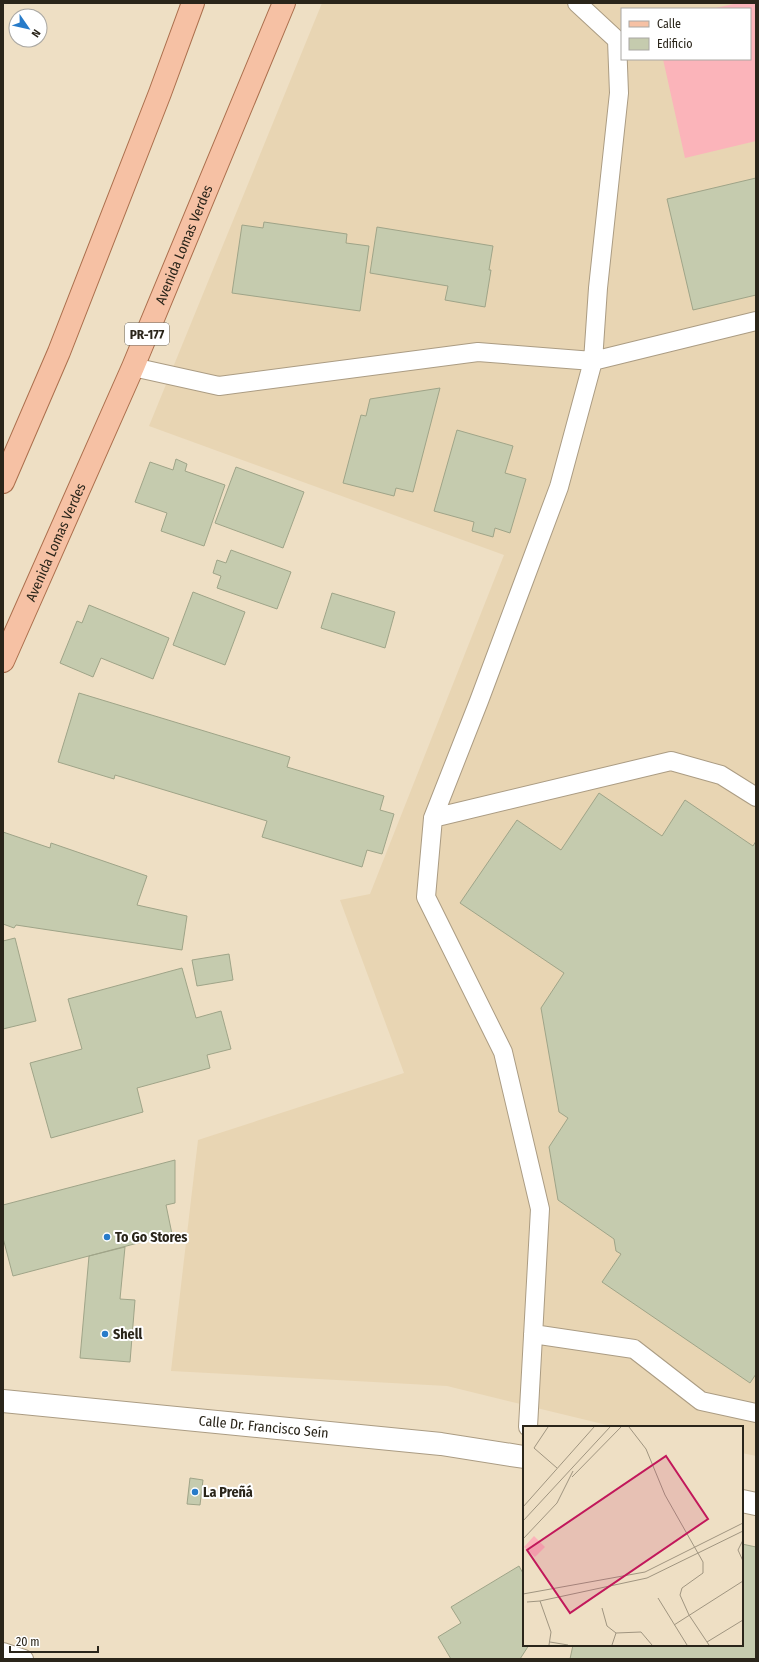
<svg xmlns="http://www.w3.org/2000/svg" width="759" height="1662" viewBox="0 0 759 1662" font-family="'Fira Sans Condensed',sans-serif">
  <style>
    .built { fill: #e8d5b3; fill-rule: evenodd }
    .pitch { fill: #fbb4ba }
    .building { fill: #c5cbae; stroke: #9fa488 }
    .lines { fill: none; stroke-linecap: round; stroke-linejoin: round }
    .service-casing { stroke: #ab9c83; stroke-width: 20 }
    .minor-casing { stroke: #ab9c83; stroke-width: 24 }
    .primary-casing { stroke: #ab6f4d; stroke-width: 24 }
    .service { stroke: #fff; stroke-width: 18 }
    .minor { stroke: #fff; stroke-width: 22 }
    .primary { stroke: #f6c1a4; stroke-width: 22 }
    .poi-dot { fill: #277bc9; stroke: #fff; stroke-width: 1.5 }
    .labels { text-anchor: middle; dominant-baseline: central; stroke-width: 4; stroke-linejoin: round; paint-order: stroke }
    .shield { fill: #fff; stroke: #6a665f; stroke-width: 1 }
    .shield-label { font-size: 13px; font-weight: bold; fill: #2a251a }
    .street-label { font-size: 14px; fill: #2a251a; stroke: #fff }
    .poi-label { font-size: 14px; font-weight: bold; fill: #2a251a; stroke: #fff; text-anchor: start }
    .inset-road { fill: none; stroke: #a09580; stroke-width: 1 }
    .view { fill: #c2185b; fill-opacity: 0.15; stroke: #c2185b; stroke-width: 2 }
    .inset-edge { fill: none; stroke: #2a251a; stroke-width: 2 }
  </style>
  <rect width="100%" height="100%" fill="#eedfc4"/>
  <path class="built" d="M322 3H756V1456L742 1453V1427H615L447 1386 171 1371 198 1140 404 1073 340 900 370 894 504 555 149 426ZM622 9H750V59H622Z"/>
  <path class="pitch" d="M738 3H756V141L685 158 663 59H750V9H711Z"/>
  <path class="building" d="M756 178V295L693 310 667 199Z
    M264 222 347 234 346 243 369 246 360 311 232 293 242 225 263 228Z
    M377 227 493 246 489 270H491L485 307 445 300 448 286 370 273Z
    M440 388 413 492 396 488 394 496 343 483 361 415 366 416 370 399Z
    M457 430 513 446 505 473 526 479 510 533 495 528 493 537 472 531 474 522 434 511Z
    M176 459 187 464 185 471 225 485 204 546 161 531 167 513 135 502 150 462 173 470Z
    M236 467 304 492 283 548 215 523Z
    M231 550 291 572 277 609 217 588 221 576 213 573 217 560 226 563Z
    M193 592 245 612 225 665 173 645Z
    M332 593 395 612 385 648 321 628Z
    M89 605 169 638 153 679 101 658 93 677 60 663 77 621 82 623Z
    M79 693 290 757 287 767 384 796 380 810 394 814 382 854 367 850 362 867 262 837 267 821 115 775 114 779 58 762Z
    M599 793 662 836 685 800 753 846 756 841V1374L750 1383 602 1282 621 1254 616 1251 614 1239 558 1200 549 1147 568 1118 559 1112 541 1008 564 973 460 903 517 820 561 850Z
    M3 832 50 848 51 843 147 876 137 905 187 916 182 950 16 925 14 928 3 924Z
    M15 938 36 1021 3 1029V941Z
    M229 954 233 980 197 986 192 960Z
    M182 968 196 1018 221 1011 231 1049 207 1055 210 1068 137 1088 143 1112 51 1138 30 1063 82 1049 68 999Z
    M175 1160V1203L166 1205 172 1234 13 1276 3 1238V1205Z
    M125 1247 120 1299 135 1300 130 1362 80 1358 89 1256Z
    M190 1478 203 1480 200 1505 187 1504Z
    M742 1544 756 1547V1659H570L573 1645H742Z
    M519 1566 524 1575V1645H529L520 1659H451L438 1637 461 1623 451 1607Z"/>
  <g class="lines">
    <defs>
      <path id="service" d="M133 367 219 386 478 352 593 361 756 321
        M433 818 671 761 721 775 756 797
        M533 1334 634 1349 701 1401 756 1413
        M528 1427 540 1209 503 1052 426 897 433 818 479 701 559 487 593 361 598 288 619 93 617 40 577 3
        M3 1652 24 1659"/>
      <g id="minor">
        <path id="s1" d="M3 1401 441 1444 524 1457"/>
        <path d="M742 1501 756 1504"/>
      </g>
      <g id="primary">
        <path d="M3 482 59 352 160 93 193 3"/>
        <path id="s2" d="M3 661 133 367 284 3"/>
      </g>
    </defs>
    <use href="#service" class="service-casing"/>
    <use href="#minor" class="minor-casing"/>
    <use href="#primary" class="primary-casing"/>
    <use href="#service" class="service"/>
    <use href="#minor" class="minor"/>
    <use href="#primary" class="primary"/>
  </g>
  <g class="poi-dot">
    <circle cx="107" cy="1237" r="4"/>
    <circle cx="105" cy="1334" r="4"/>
    <circle cx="195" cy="1492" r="4"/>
  </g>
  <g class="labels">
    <rect class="shield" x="125" y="323" width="44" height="22" rx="3"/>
    <g class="shield-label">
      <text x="147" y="334">PR-177</text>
    </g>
    <g class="street-label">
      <text stroke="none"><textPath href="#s2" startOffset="454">Avenida Lomas Verdes</textPath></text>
      <text stroke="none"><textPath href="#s2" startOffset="130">Avenida Lomas Verdes</textPath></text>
      <text stroke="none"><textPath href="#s1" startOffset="262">Calle Dr. Francisco Seín</textPath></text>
    </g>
    <g class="poi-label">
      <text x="115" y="1237">To Go Stores</text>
      <text x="113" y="1334">Shell</text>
      <text x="203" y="1492">La Preñá</text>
    </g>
  </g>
  <g transform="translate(523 1426)">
    <rect width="220" height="220" fill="#eedfc4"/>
    <path d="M11 110 22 121 12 131 1 121Z" fill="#fbb4ba"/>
    <path class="inset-road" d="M25 1 11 22 34 42M106 1 123 23 142 69 180 136V147L159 162 157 169 166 189 186 219M49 51 98 1M0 81 71 1M0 95 87 1M0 113 34 77 50 45M220 114 215 124 220 135M0 168 122 146 220 97M135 172 164 219M17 175 28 206 26 219M4 176 17 175 124 152 220 105M79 182 84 200 93 207 118 206 129 219M151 199 220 155M27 216 45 219M184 216 220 194M89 219 93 207"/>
    <path class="view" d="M143 30 185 93 47 187 4 124Z"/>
    <rect width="220" height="220" class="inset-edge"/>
  </g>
  <rect width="759" height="1662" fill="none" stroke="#2a251a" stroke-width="8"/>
  <rect x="621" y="8" width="130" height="52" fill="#ffffff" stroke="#aaa8a3"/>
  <rect x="629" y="21" width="20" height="6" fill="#f6c1a4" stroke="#aaa8a3"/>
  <text x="657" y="28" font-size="12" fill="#2a251a">Calle</text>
  <rect x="629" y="38" width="20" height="12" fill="#c5cbae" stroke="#aaa8a3"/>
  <text x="657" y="48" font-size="12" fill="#2a251a">Edificio</text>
  <g transform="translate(28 28) rotate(124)"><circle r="19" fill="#ffffff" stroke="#aaa8a3"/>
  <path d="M0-3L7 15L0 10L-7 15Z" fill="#277bc9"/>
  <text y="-6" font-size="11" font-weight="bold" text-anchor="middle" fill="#2a251a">N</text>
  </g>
  <path d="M10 1646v6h88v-6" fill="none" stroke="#2a251a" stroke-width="2"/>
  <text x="16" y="1646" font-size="12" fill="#2a251a" stroke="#ffffff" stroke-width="3" paint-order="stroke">20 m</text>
</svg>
